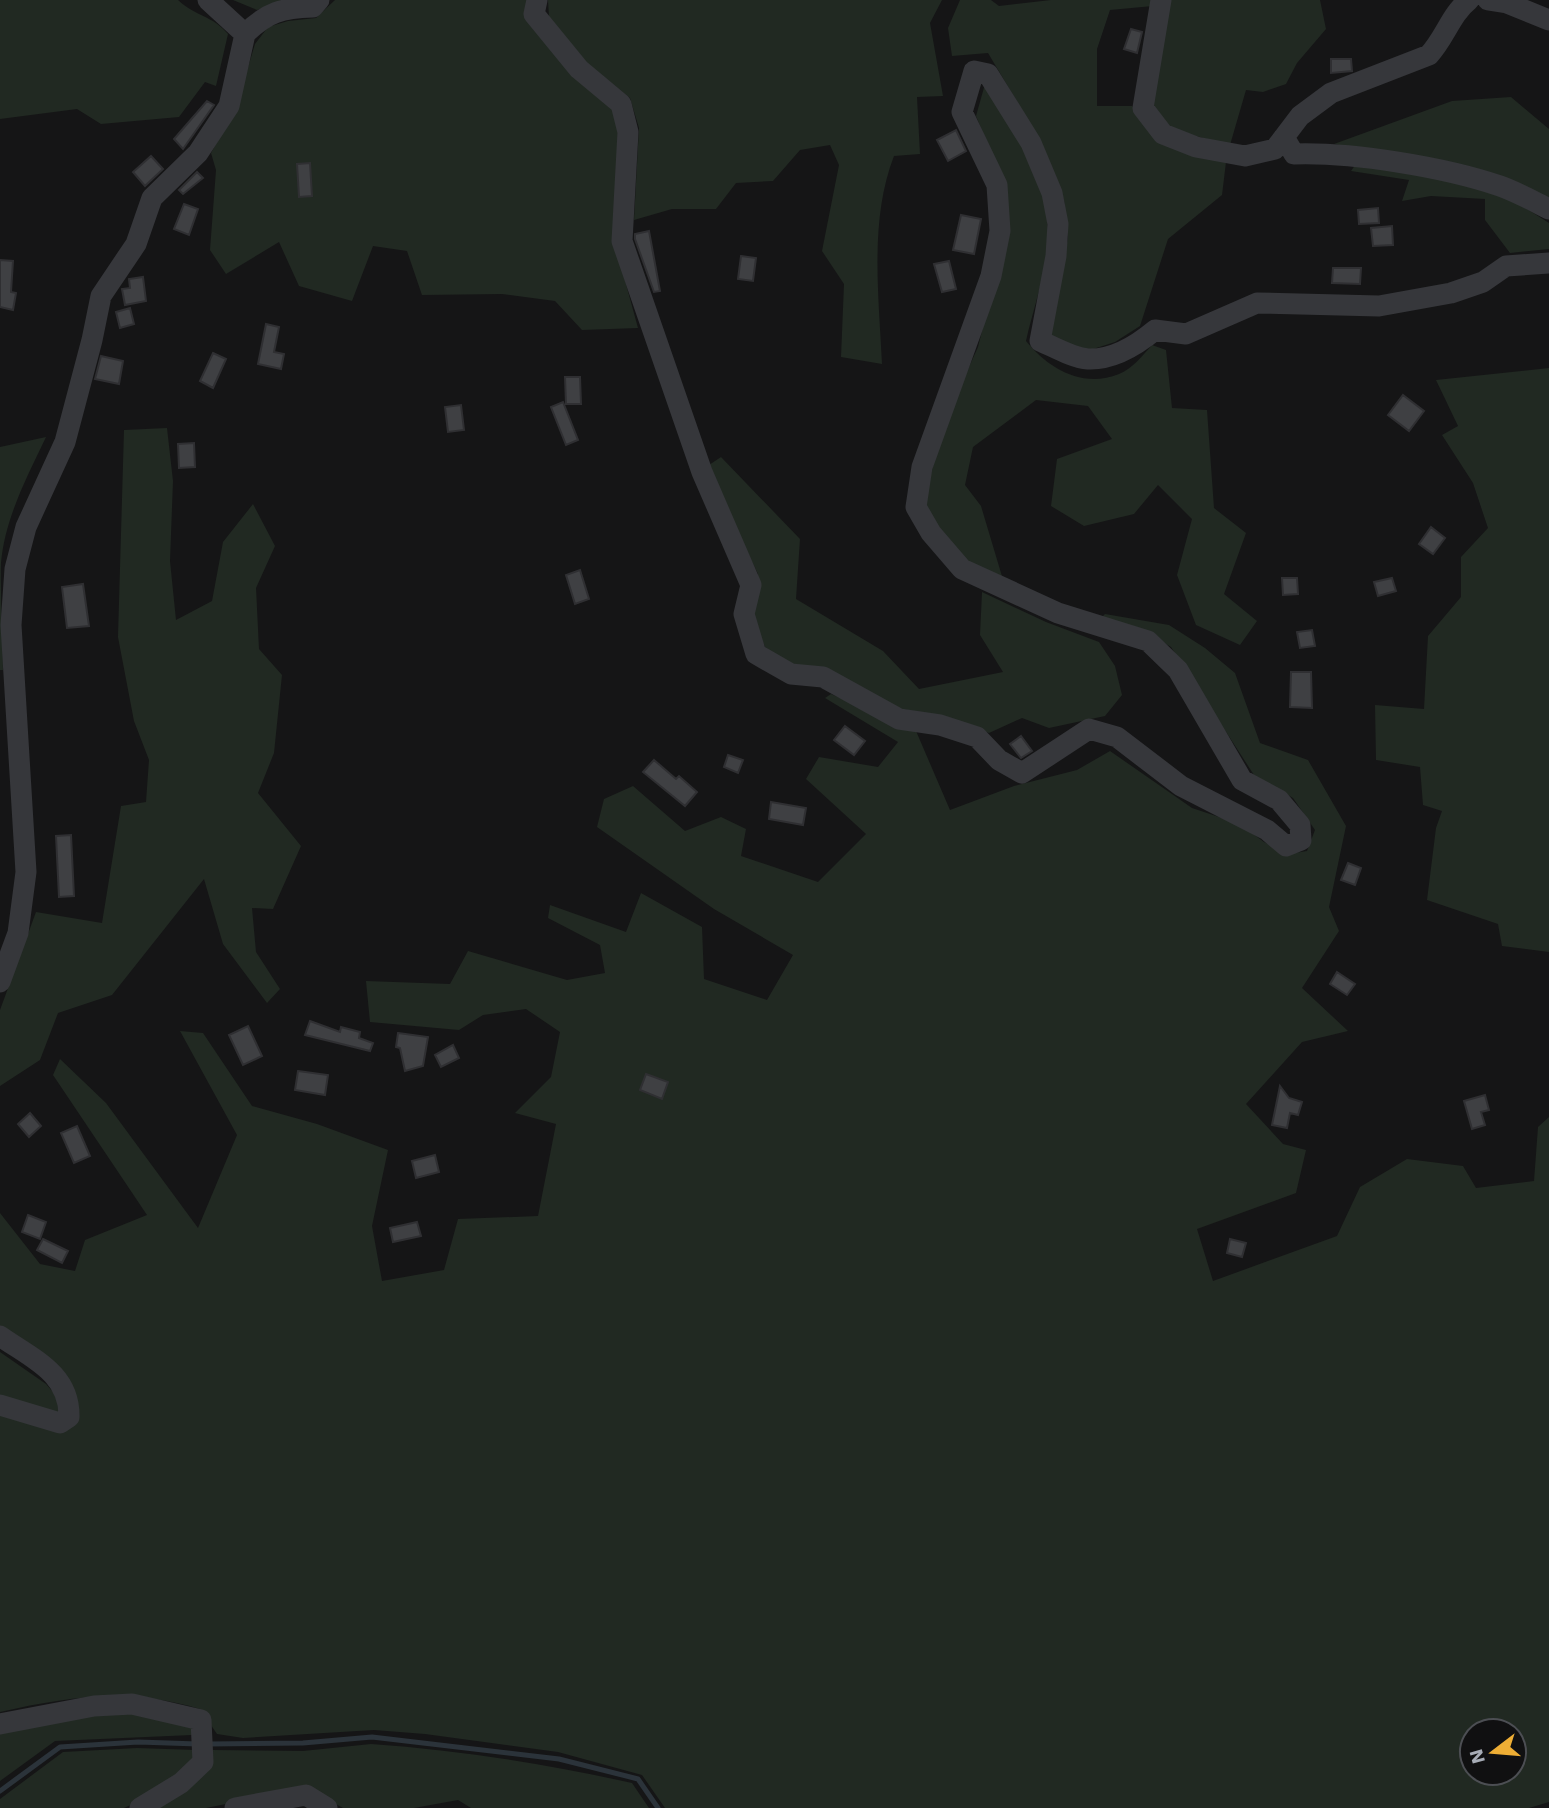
<svg xmlns="http://www.w3.org/2000/svg" width="1549" height="1808" viewBox="0 0 1549 1808" font-family="'Work Sans',sans-serif">
  <style>
    .green { fill: #212922; fill-rule: evenodd }
    .lines { fill: none; stroke-linecap: round; stroke-linejoin: round }
    .stream { stroke: #2b333a; stroke-width: 5 }
    .building { fill: #3f4043; stroke: #2f2f32; stroke-width: 2 }
    .minor { stroke: #36373b; stroke-width: 21 }
  </style>
  <rect width="100%" height="100%" fill="#151516"/>
  <path class="green" d="M0 0H178C196 17 212 15 228 34L216 86 205 82 179 117 101 124 77 109 0 119Z
    M233 0H286L257 10Z
    M335 0H527L614 107 622 131 614 240 638 328 582 330 555 301 502 294 422 295 407 251 373 246 352 301 299 286 279 242 226 274 210 250 216 170 211 153 236 107 255 44 268 27 288 21 316 18Z
    M548 0H942L930 23 943 96 917 97 920 154 894 156C869 220 879 297 882 364L841 357 844 284 822 251 839 165 830 145 800 150 773 181 736 183 716 209H672L634 220 639 128 630 98 588 64 549 17Z
    M960 0H991L999 6 1051 0H1152L1153 6 1110 10 1097 49V106H1132L1157 139 1226 162 1222 195 1168 239 1140 326 1115 342 1087 351 1051 336 1068 237 1064 200 1019 105 988 53 952 56 948 28Z
    M1168 0H1320L1326 29 1297 63 1286 84 1263 92 1246 90 1230 145 1169 129 1151 106Z
    M985 84C1013 128 1046 176 1048 230 1050 262 1033 309 1026 341 1048 368 1082 389 1119 374 1132 369 1143 355 1152 345L1166 350 1172 408 1207 410 1214 508 1246 533 1224 594 1257 621 1240 645 1196 625 1177 575 1192 519 1158 485 1134 514 1084 526 1051 506 1057 459 1112 439 1088 406 1036 400 973 447 965 485 981 506 1004 583 966 567 922 507 946 418 978 347 1008 227 1007 191 976 116Z
    M1511 97 1549 129V200L1460 169 1334 144 1452 101Z
    M1358 161 1499 191 1549 223V249L1510 253 1485 220V199L1431 196 1402 201 1409 180 1351 171Z
    M1549 368V952L1502 946 1498 924 1427 900 1436 828 1442 811 1423 805 1420 767 1376 760 1375 705 1424 709 1428 636 1461 597V557L1488 528 1473 483 1442 435 1458 426 1436 380Z
    M167 428 173 481 170 561 176 620 212 601 223 542 253 504 275 546 256 588 259 649 282 675 274 753 258 793 301 846 273 909 252 908 256 952 280 989 267 1003 223 944 204 879 112 995 58 1013 40 1060 0 1086V1010L36 912 102 923 121 806 146 802 149 760 134 721 118 637 124 430Z
    M46 437C27 477 5 518 1 563 0 598 3 635 3 670H0V447Z
    M721 457 800 539 796 599 883 651 919 689 1003 672 980 635 982 592 1046 622 1099 642 1115 666 1122 695 1105 716 1049 728 1022 718 989 733 943 716 902 709 792 667 765 647 753 618 758 574 706 467Z
    M1105 614 1169 625 1205 648 1235 673 1260 743 1308 760 1346 826 1329 907 1339 931 1302 988 1348 1031 1302 1042 1246 1104 1283 1144 1306 1150 1296 1193 1197 1229 1213 1281 1337 1236 1360 1187 1407 1159 1463 1166 1476 1188 1534 1181 1538 1127 1549 1117V1802L1529 1808H665L642 1775 558 1752 425 1734 374 1730 243 1738 217 1734 200 1709C129 1688 72 1696 0 1712V1411L56 1431 78 1407 0 1327V1213L40 1264 75 1271 85 1240 147 1215 53 1075 60 1059 106 1103 198 1228 237 1135 180 1031 203 1033 252 1106 317 1124 388 1150 372 1226 382 1281 444 1270 458 1219 538 1216 556 1124 515 1113 551 1077 560 1032 526 1009 483 1015 459 1030 370 1022 366 981 450 984 468 951 567 980 605 973 600 945 548 918 550 905 626 932 641 893 702 927 704 979 767 1000 793 955 714 909 597 827 604 799 633 786 685 831 721 817 746 829 741 856 818 882 866 834 806 779 819 757 878 767 898 742 825 698 831 694 916 731 950 810 1014 786 1077 770 1110 751 1192 808 1240 824 1264 842 1288 854 1307 851 1315 830 1293 798 1254 775 1171 647 1142 630 1102 617ZM1472 1731H1514V1773H1472Z
    M0 1352 46 1384 61 1401 59 1416 0 1396Z
    M133 1709 194 1721 192 1735 55 1741 0 1781V1729Z
    M371 1744C459 1750 546 1764 632 1783L649 1808H471L458 1800 414 1808H343L307 1788 206 1808H152L212 1750 303 1751Z
    M137 1748 196 1750 195 1762 155 1794 124 1808H0V1799L63 1752Z"/>
  <g class="lines">
    <path class="stream" d="M208 1744 303 1743 372 1737 559 1759 638 1779 658 1808
      M0 1791 60 1747 138 1742 198 1744"/>
  </g>
  <path class="building" d="M1131 29 1142 32 1137 53 1124 49Z
    M1331 59H1351L1352 71 1331 73Z
    M207 101 214 105 183 149 174 139Z
    M956 130 966 151 948 161 937 140Z
    M151 156 163 169 145 186 133 172Z
    M310 163 312 196 299 197 297 164Z
    M197 172 203 178 183 194 179 190Z
    M184 204 198 209 189 235 174 229Z
    M1378 208 1379 223 1359 224 1358 210Z
    M961 215 981 219 974 254 953 250Z
    M1392 226 1393 245 1373 246 1371 228Z
    M649 231 660 291 654 292 635 239V234Z
    M741 256 756 258 753 281 738 279Z
    M0 260 13 261 11 292 16 293 13 310 0 307Z
    M949 261 956 289 942 292 934 264Z
    M1333 268H1361L1360 284 1332 283Z
    M143 277 146 301 125 305 122 289 130 288 129 279Z
    M130 308 134 324 120 328 116 312Z
    M266 324 279 327 274 352 284 354 281 369 258 364Z
    M213 353 226 359 213 388 200 381Z
    M101 356 123 361 119 384 95 379Z
    M565 377H580L581 404H566Z
    M1403 395 1424 411 1409 431 1388 415Z
    M563 402 578 440 566 445 551 407Z
    M461 405 464 430 448 432 445 407Z
    M194 443 195 467 179 468 178 444Z
    M1431 527 1445 538 1433 554 1419 544Z
    M580 570 589 599 575 604 566 575Z
    M1282 578H1297L1298 594 1283 595Z
    M1392 578 1396 591 1378 596 1374 582Z
    M83 584 89 626 67 628 62 587Z
    M1312 630 1315 646 1300 648 1297 632Z
    M1291 672H1311L1312 708 1290 707Z
    M845 726 865 741 854 755 834 740Z
    M1021 736 1032 751 1021 758 1010 744Z
    M728 755 743 760 738 773 724 767Z
    M654 760 676 779 679 776 697 792 685 806 643 772Z
    M771 802 806 808 803 825 769 819Z
    M71 835 74 896 59 897 56 836Z
    M1348 863 1361 868 1355 885 1341 880Z
    M1337 972 1355 984 1347 995 1330 984Z
    M310 1021 340 1032 341 1027 360 1032 359 1038 373 1043 370 1051 305 1035Z
    M248 1026 262 1056 243 1065 229 1035Z
    M398 1033 428 1037 423 1066 405 1071 400 1048 396 1047Z
    M453 1045 459 1058 441 1067 435 1055Z
    M298 1071 328 1075 325 1095 295 1090Z
    M646 1074 668 1082 662 1099 640 1090Z
    M1280 1086 1289 1098 1302 1102 1298 1115 1290 1113 1287 1128 1272 1125Z
    M1485 1095 1489 1110 1481 1112 1485 1125 1472 1129 1464 1101Z
    M30 1113 41 1126 29 1137 18 1124Z
    M77 1126 90 1156 74 1163 61 1133Z
    M435 1155 439 1172 416 1178 412 1161Z
    M28 1215 46 1222 40 1239 22 1232Z
    M417 1222 421 1236 393 1242 390 1228Z
    M43 1239 68 1251 62 1263 37 1250Z
    M1230 1239 1246 1243 1242 1257 1227 1253Z"/>
  <g class="lines">
    <path class="minor" d="M537 0 534 14 579 69 621 104 628 132 622 241 702 472 751 585 744 614 756 654 791 674 823 677 899 719 940 725 977 737 999 760 1022 773 1089 729 1117 737 1181 786 1267 830 1286 846 1301 840 1300 825 1279 800 1242 780 1178 670 1148 641 1058 613 962 569 931 533 916 507 922 467 991 276 1000 231 997 185 962 112 974 71 988 74 1031 143 1052 193 1058 224 1056 256 1040 341C1054 347 1073 358 1088 359 1113 360 1137 345 1155 330L1186 334 1257 303 1379 306 1451 293 1483 282 1506 266 1549 263
      M1161 0 1143 108 1163 134 1196 147 1245 156 1275 149 1300 116 1331 93 1429 55C1445 38 1451 14 1469 0
      M1488 0 1507 3 1549 20
      M245 34C267 12 282 8 313 7L319 0
      M1284 137 1294 154C1352 152 1444 167 1500 186 1517 192 1533 201 1549 209
      M0 982 18 933 26 872 11 625 15 569 26 527 65 442 92 340 101 296 136 244 152 198 198 153 229 106 245 34 208 0
      M0 1336C31 1358 70 1373 69 1417L60 1423 0 1405
      M0 1724 94 1706 132 1704 201 1720 203 1762 181 1783 140 1808
      M235 1808 306 1795 327 1808"/>
  </g>
  <g transform="translate(1493 1752) rotate(254)"><circle r="33" fill="#101011" stroke="#4c4e53" stroke-width="2"/>
  <path d="M0-5L12 26L0 18L-12 26Z" fill="#eeae35"/>
  <text y="-10" font-size="19" font-weight="bold" text-anchor="middle" fill="#a7acb6">N</text>
  </g>
</svg>
